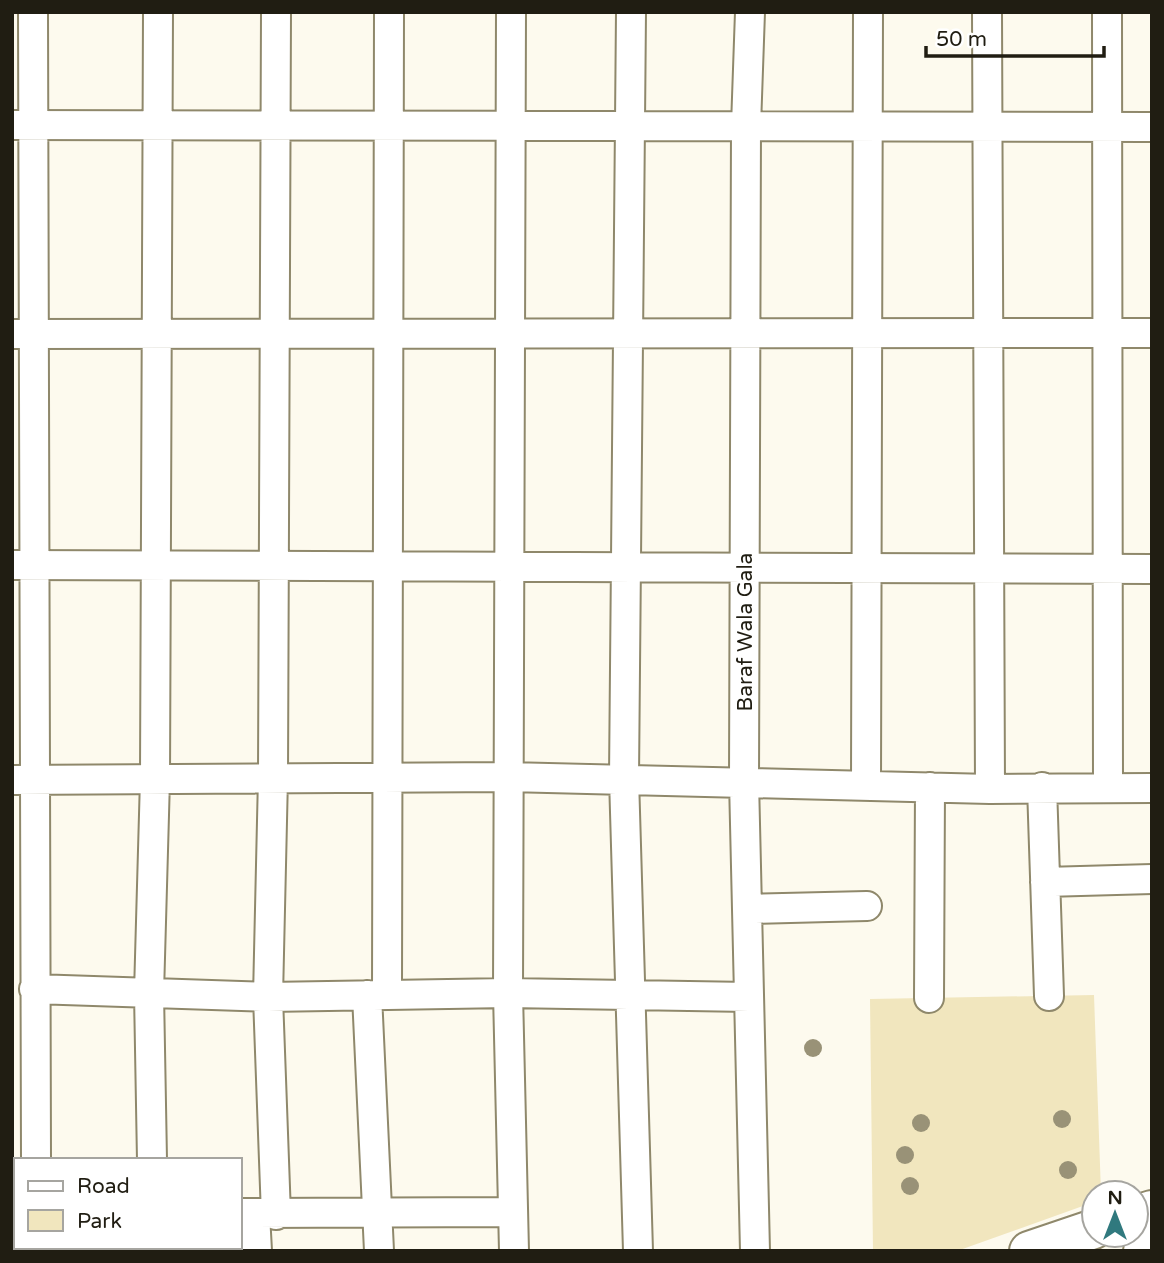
<svg xmlns="http://www.w3.org/2000/svg" width="1164" height="1263" viewBox="0 0 1164 1263" font-family="'Varela Round',sans-serif">
  <style>
    .green { fill: #f1e6be }
    .lines { fill: none; stroke-linecap: round; stroke-linejoin: round }
    .minor-casing { stroke: #8f886b; stroke-width: 32 }
    .primary-casing { stroke: #8f886b; stroke-width: 42 }
    .minor { stroke: #fff; stroke-width: 28 }
    .primary { stroke: #fff; stroke-width: 38 }
    .tree { fill: #999277 }
    .labels { text-anchor: middle; dominant-baseline: central; stroke-width: 5; stroke-linejoin: round; paint-order: stroke }
    .street-label { font-size: 21px; fill: #201d12; stroke: #fff }
  </style>
  <rect width="100%" height="100%" fill="#fdfaee"/>
  <path class="green" d="M1094 995 1101 1193H1094V1202L957 1251H873L870 999Z"/>
  <g class="lines">
    <defs>
      <path id="minor" d="M33 12 36 1160
        M511 12 508 993 514 1251
        M631 12 624 778 638 1251
        M750 12 746 126 744 781 755 1251
        M987 12 990 789
        M1107 12 1108 787
        M12 125 1152 127
        M12 334 1152 333
        M12 565 1152 569
        M12 780 508 777 990 789 1152 788
        M866 786 868 12
        M1042 787 1049 996
        M1045 882 1152 879
        M747 909 867 906
        M34 989 268 997 508 993 749 997
        M387 993 389 12
        M367 995 379 1251
        M929 998 930 787
        M152 1160 149 993 155 779 158 12
        M240 1213 513 1212
        M255 1214 257 1251
        M276 1215 268 997 273 777 276 12
        M35 1251V1247"/>
      <path id="primary" d="M1136 1215 1152 1210
        M1029 1251 1094 1229
        M1143 1251 1152 1248"/>
    </defs>
    <use href="#minor" class="minor-casing"/>
    <use href="#primary" class="primary-casing"/>
    <use href="#minor" class="minor"/>
    <use href="#primary" class="primary"/>
  </g>
  <g class="tree">
    <circle cx="813" cy="1048" r="9"/>
    <circle cx="1062" cy="1119" r="9"/>
    <circle cx="921" cy="1123" r="9"/>
    <circle cx="905" cy="1155" r="9"/>
    <circle cx="1068" cy="1170" r="9"/>
    <circle cx="910" cy="1186" r="9"/>
  </g>
  <g class="labels">
    <g class="street-label">
      <text transform="translate(745 632) rotate(-90)">Baraf Wala Gala</text>
    </g>
  </g>
  <rect width="1164" height="1263" fill="none" stroke="#201d12" stroke-width="28"/>
  <rect x="14" y="1158" width="228" height="91" fill="#ffffff" stroke="#a6a5a0" stroke-width="2"/>
  <rect x="28" y="1181" width="35" height="10" fill="#ffffff" stroke="#a6a5a0" stroke-width="2"/>
  <text x="77" y="1193" font-size="21" fill="#201d12">Road</text>
  <rect x="28" y="1210" width="35" height="21" fill="#f1e6be" stroke="#a6a5a0" stroke-width="2"/>
  <text x="77" y="1228" font-size="21" fill="#201d12">Park</text>
  <g transform="translate(1115 1214)"><circle r="33" fill="#ffffff" stroke="#a6a5a0" stroke-width="2"/>
  <path d="M0-5L12 26L0 18L-12 26Z" fill="#30797e"/>
  <text y="-10" font-size="19" font-weight="bold" text-anchor="middle" fill="#201d12">N</text>
  </g>
  <path d="M926 46v10h178v-10" fill="none" stroke="#201d12" stroke-width="3.5"/>
  <text x="936" y="46" font-size="21" fill="#201d12" stroke="#ffffff" stroke-width="5" paint-order="stroke">50 m</text>
</svg>
